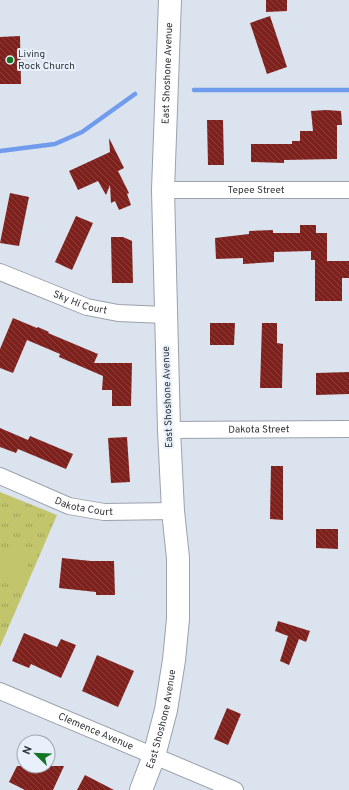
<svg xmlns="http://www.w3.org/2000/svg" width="349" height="790" viewBox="0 0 349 790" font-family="Overpass,sans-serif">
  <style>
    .grass { fill: url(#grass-tufts) }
    .pitch { fill: #c2c56c }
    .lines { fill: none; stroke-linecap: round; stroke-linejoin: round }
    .stream { stroke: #719ced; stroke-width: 4.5 }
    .building { fill: url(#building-back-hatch) }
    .street-casing { stroke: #9ba2ac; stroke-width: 18 }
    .secondary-casing { stroke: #9ba2ac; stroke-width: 24 }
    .street { stroke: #fff; stroke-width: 16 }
    .secondary { stroke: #fff; stroke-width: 22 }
    .poi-dot { fill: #147526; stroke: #e8f1fb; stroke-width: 1.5 }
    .labels { text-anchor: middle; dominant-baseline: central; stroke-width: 4; stroke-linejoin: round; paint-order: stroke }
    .poi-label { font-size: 10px; fill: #323539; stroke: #e8f1fb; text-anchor: start }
    .street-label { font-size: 10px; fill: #323539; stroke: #e8f1fb }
  </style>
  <defs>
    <pattern id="grass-tufts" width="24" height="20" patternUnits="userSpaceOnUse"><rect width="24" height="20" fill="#c2c56c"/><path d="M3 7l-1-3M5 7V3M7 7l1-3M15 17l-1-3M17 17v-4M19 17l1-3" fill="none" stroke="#9ea15a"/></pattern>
    <pattern id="building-back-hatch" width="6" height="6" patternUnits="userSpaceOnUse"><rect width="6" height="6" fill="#7e201c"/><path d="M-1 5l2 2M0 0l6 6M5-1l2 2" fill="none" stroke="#8c403e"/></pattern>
  </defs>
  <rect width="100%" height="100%" fill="#dbe3ee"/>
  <path class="grass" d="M0 492 57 515 0 647Z"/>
  <path class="pitch" d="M9 544 32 554 22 580 0 571V566Z"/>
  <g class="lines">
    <path class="stream" d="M194 90H349
      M0 151 55 144 82 132 135 94"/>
  </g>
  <path class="building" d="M266 0H287V11L266 12Z
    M270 16 287 67 267 74 250 23Z
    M20 36 21 84H0V37Z
    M326 110 341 111 342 125H337V159L284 160V163L251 162V144H292V141H300V131H313L311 111Z
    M207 120H223L224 165H208Z
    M109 138 124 168 118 171 129 193 127 194 131 205 119 210 115 201 111 203 110 185 106 195 98 181 78 190 69 171 110 152Z
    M10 193 29 197 19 246 0 243Z
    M76 216 93 223 72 270 55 262Z
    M300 225H316V233H327V261H349V278H342V301H315V260H311V251L274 252V262L243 264V258L216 259 215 238 249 234V231L273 230V233H300Z
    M111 237H123L132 241 133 283H112Z
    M13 318 37 328 38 327 49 332 48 333 98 354 94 363H132L131 406H112V390H102L103 376 59 357 60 354 27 340 13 373 0 368V349Z
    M210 323H235L234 345H210Z
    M262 323H277V343L283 344 282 388H260Z
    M349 372V394L316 395V373Z
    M0 428 28 440 30 436 73 454 66 469 18 449 16 453 0 447Z
    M127 437 130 482 111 483 108 438Z
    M271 466H283V520L270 519Z
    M316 529H338V549L316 548Z
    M62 558 91 561H114L115 595H96V592L59 588Z
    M278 621 310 631 306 642 299 639 289 665 280 661 288 636 275 631Z
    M24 633 57 647 61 639 76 645 61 678 31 664 29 668 12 661Z
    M97 655 134 671 118 707 82 691Z
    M227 708 241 714 228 745 214 739Z
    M17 766H64L53 790H25L9 782Z
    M85 775 114 790H77Z"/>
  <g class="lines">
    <defs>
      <g id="street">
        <path id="s1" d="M163 190H349"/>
        <path id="s2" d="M0 272 87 307 118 313 165 315"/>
        <path id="s3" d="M169 430 349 429"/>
        <path id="s4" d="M0 476 69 506 104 512 173 511"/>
        <path id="s5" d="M0 691 235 790"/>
      </g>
      <g id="secondary">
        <path id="s6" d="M141 790 154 756 166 710 174 660 178 619V558L173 511 169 430 163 190 170 0"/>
      </g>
    </defs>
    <use href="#street" class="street-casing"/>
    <use href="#secondary" class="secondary-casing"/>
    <use href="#street" class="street"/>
    <use href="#secondary" class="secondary"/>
  </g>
  <circle class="poi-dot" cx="10" cy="60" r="4"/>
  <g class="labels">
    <g class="poi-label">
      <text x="18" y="54">Living<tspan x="18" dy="12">Rock Church</tspan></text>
    </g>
    <g class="street-label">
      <text stroke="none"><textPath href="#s6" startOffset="722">East Shoshone Avenue</textPath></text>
      <text stroke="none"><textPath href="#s1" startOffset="93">Tepee Street</textPath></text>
      <text stroke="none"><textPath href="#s2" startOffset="86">Sky Hi Court</textPath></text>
      <text transform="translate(168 397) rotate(-92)">East Shoshone Avenue</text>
      <text stroke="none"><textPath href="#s3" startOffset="90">Dakota Street</textPath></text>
      <text stroke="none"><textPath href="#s4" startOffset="90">Dakota Court</textPath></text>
      <text stroke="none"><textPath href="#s6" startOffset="74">East Shoshone Avenue</textPath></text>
      <text stroke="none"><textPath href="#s5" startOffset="104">Clemence Avenue</textPath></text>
    </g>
  </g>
  <g transform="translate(36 754) rotate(293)"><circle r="19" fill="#e8f1fb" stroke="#9fa6ad"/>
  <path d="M0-3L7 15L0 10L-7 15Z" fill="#147526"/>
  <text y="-6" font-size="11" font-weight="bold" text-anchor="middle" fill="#323539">N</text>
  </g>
</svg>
